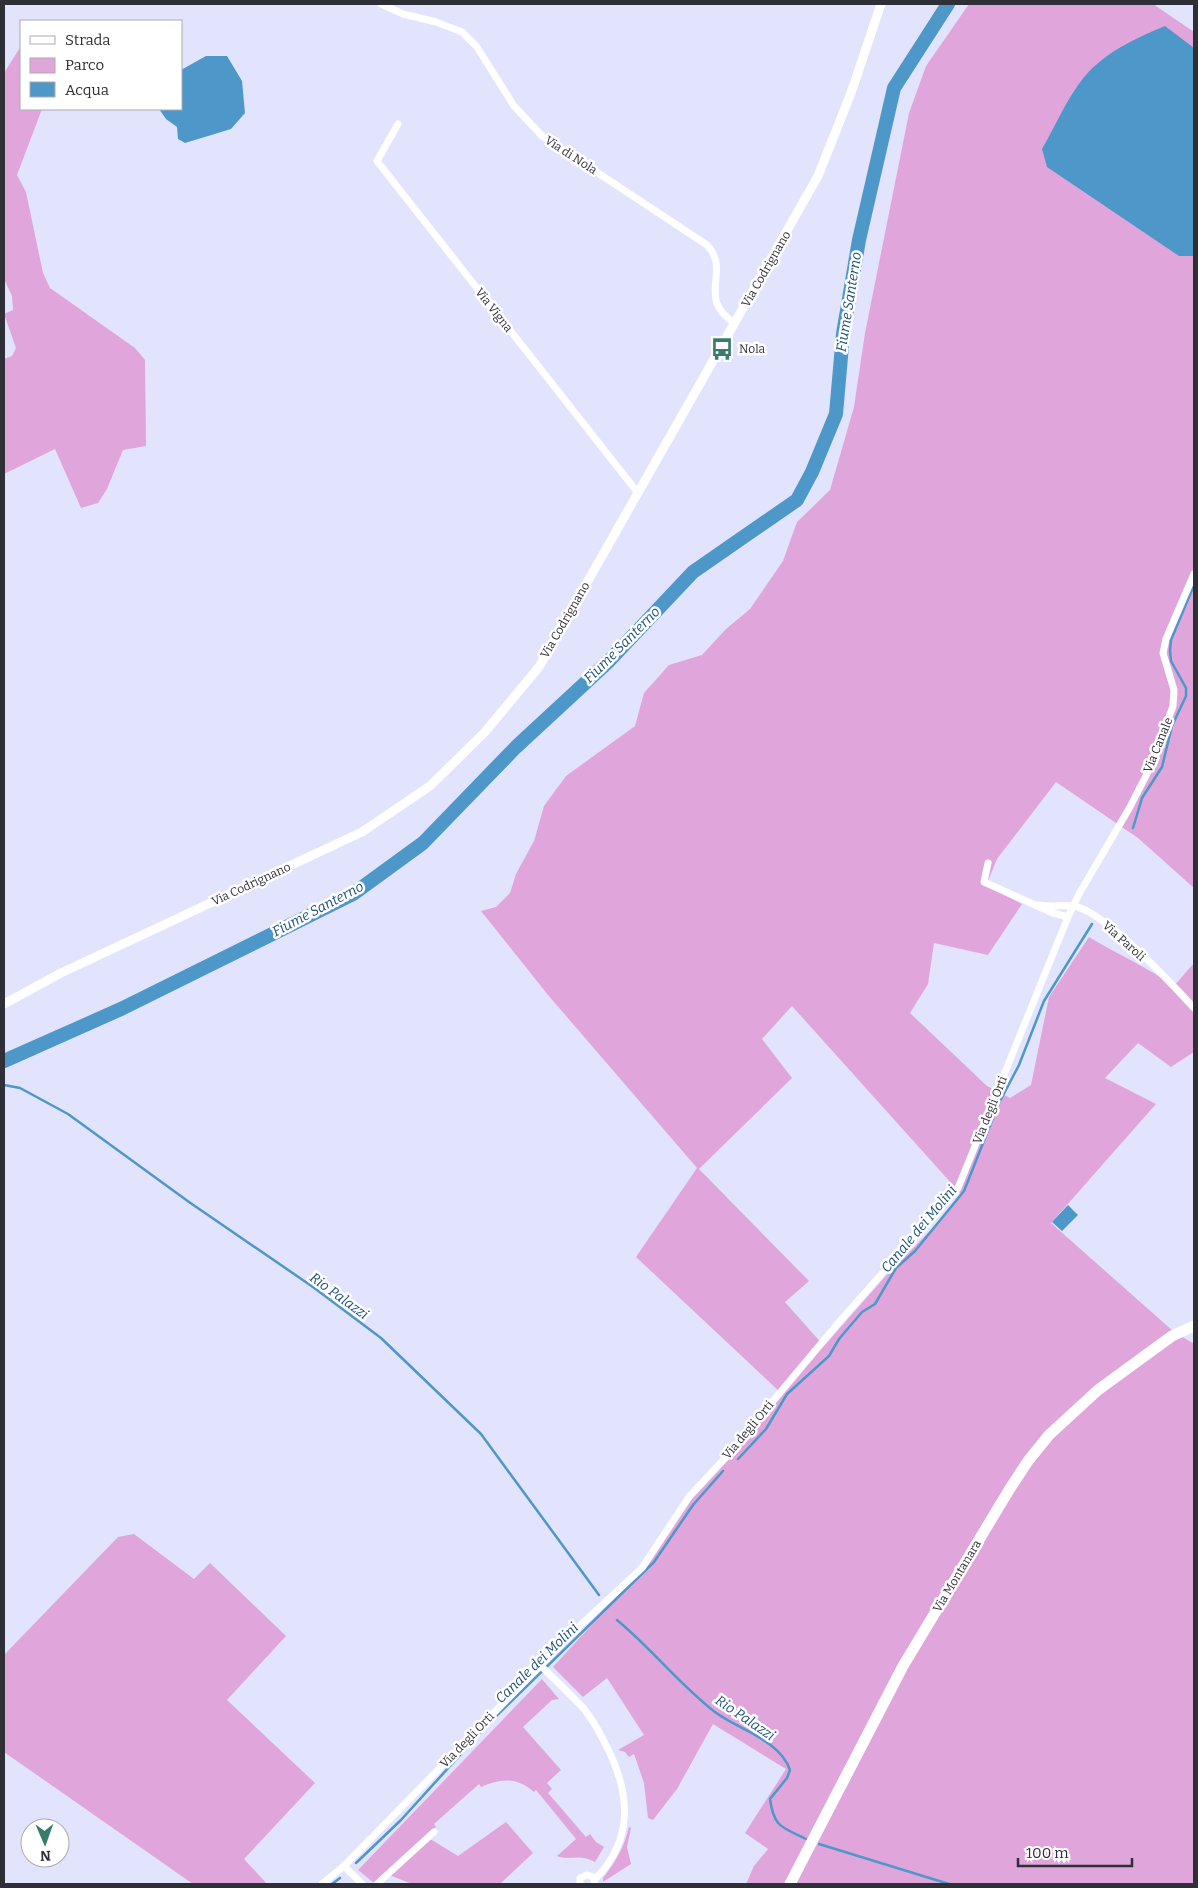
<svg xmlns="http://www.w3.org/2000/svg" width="1198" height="1888" viewBox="0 0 1198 1888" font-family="Bitter,serif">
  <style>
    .green { fill: #e0a6dc; fill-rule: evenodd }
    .water { fill: #4e97c9 }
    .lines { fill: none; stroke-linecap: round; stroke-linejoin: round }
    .stream { stroke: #4e97c9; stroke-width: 2.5 }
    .river { stroke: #4e97c9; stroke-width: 14 }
    .minor { stroke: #fff; stroke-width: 7 }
    .tertiary { stroke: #fff; stroke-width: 9 }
    .primary { stroke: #fff; stroke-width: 11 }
    .labels { text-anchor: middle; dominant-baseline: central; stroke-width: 5; stroke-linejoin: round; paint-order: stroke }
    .street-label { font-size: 12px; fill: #2f2f38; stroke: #fff }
    .poi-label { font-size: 12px; fill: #2f2f38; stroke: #fff; text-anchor: start }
    .water-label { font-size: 14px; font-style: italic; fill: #1b5174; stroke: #fff }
  </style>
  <rect width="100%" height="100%" fill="#e2e3fc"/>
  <path class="green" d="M969 4H1153L1194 32V888L1138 838 1056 782 997 859 986 886 1022 904 988 955 934 943 928 984 910 1013 987 1086 1010 1098 1031 1085 1049 997 1089 937C1117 954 1147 967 1174 986L1194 963V1052L1171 1067 1138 1043 1105 1078 1156 1104 1051 1223 1173 1331 1194 1344V1884H746L754 1866 768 1849 745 1833 786 1769 713 1724 677 1789 653 1820 648 1818 644 1783 634 1754 629 1757 625 1752 618 1750 644 1735 607 1678 583 1697 553 1667 636 1577 689 1497 780 1392 636 1257 697 1168 548 995 481 911 496 907 510 893 516 874 534 841 544 806 566 776 635 726 644 693 669 665 702 655 726 629 750 609 783 561 797 522 830 490 854 407 865 333 909 113 926 66ZM792 1006 961 1194 931 1230 891 1270 824 1346 785 1302 809 1281 699 1169 792 1078 762 1039Z
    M21 46V109H42L17 175 26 192 43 273 50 288 135 348 145 360 146 446 123 450 107 489 98 503 81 508 55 449 4 474V359L12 356 16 348 4 314 13 310 12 296 4 279V73Z
    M134 1534 194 1579 210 1563 286 1636 227 1700 315 1783 244 1859 267 1884H193L4 1752V1655L118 1537Z
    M542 1679 559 1699 552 1700 523 1727 561 1770 547 1783 552 1789 548 1793 586 1837 590 1834 596 1842 604 1847 595 1862C579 1853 570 1861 557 1856L576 1839 536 1790 534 1792C517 1777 501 1778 481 1787L479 1784 434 1824 436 1827 374 1883 358 1870Z
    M506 1822 533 1853 500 1884H412L387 1874 427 1837 458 1856Z
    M629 1827 631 1828 627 1847 631 1864 603 1882V1878C616 1862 624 1847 629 1827Z"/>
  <path class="water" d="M1165 26 1194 48V256H1179L1047 167 1042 149C1058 122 1072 85 1097 64 1116 47 1141 36 1165 26Z
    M206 56H227L242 81 245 113 231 129 185 143 178 139 177 127 166 119 159 109H181V70Z
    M1068 1205 1078 1215 1062 1231 1052 1222Z"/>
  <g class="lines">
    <path class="stream" d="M1133 828 1142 798 1162 767 1172 726 1186 696V688L1171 661 1170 651 1171 640 1194 585
      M4 1085 20 1088 68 1114 189 1202 313 1287 381 1338 481 1434 599 1595
      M738 1459 766 1429 787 1394 829 1356 839 1339 862 1312 875 1304 896 1268 915 1251 964 1191 999 1103 1019 1065 1044 1001 1092 924
      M617 1620C652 1649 680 1685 715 1712 739 1730 780 1740 790 1770L787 1778 770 1799C774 1828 782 1827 806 1839
      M819 1844 949 1884
      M356 1863 401 1820 489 1723 654 1562 693 1505 723 1471
      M332 1884 340 1878"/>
    <path class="river" d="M4 1061 121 1009 353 894 423 843 516 747 609 661 693 572 797 500 812 472 836 414 843 334 859 240 894 88 948 4"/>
    <path class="minor" d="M381 4 403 14 436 22 462 32 477 47 514 106 542 136 707 245C732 271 695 299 735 323
      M398 124 377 161 638 493
      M988 863 984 882 1053 913 1068 917
      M1039 905C1050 907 1063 905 1074 906 1105 912 1172 984 1194 1008
      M540 1665C555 1680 570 1694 584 1709 593 1720 600 1733 606 1745 630 1792 635 1839 595 1879
      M344 1866 362 1884
      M322 1884 344 1866 573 1632 642 1568 689 1497 728 1455 840 1321 958 1188 1068 917 1079 894 1130 807 1153 762 1173 706 1174 690 1163 653 1166 639 1194 574
      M377 1884 434 1832
      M580 1884V1878L587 1875 593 1877 595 1884"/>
    <path class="tertiary" d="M4 1004 61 973 362 832 430 786 485 732 539 667 818 176 851 93 881 4"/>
    <path class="primary" d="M790 1884 903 1666 1009 1490 1028 1461 1049 1435 1098 1390 1172 1336 1194 1326"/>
  </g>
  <defs>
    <symbol id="bus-bare" viewBox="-9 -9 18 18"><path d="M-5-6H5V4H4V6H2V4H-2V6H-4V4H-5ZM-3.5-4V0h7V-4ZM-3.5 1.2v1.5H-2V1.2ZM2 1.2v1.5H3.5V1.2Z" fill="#3a7c6c" stroke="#fff" stroke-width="2.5" paint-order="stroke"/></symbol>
  </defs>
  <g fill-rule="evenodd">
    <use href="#bus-bare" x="706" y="333" width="32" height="32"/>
  </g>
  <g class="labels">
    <g class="street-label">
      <text transform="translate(571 155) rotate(33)">Via di Nola</text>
      <text transform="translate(766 269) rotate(-60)">Via Codrignano</text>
      <text transform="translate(494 310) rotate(52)">Via Vigna</text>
      <text transform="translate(565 620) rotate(-60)">Via Codrignano</text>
      <text transform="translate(1158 745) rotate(-68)">Via Canale</text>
      <text transform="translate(251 884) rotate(-25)">Via Codrignano</text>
      <text transform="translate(1124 941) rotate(42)">Via Paroli</text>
      <text transform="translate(990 1110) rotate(-68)">Via degli Orti</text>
      <text transform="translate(748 1430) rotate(-50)">Via degli Orti</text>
      <text transform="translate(957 1576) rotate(-59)">Via Montanara</text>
      <text transform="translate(467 1740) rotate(-46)">Via degli Orti</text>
    </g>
    <g class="poi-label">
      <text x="739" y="349">Nola</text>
    </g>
    <g class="water-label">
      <text transform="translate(849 302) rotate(-81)">Fiume Santerno</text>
      <text transform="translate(622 645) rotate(-45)">Fiume Santerno</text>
      <text transform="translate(318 909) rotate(-28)">Fiume Santerno</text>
      <text transform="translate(919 1229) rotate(-50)">Canale dei Molini</text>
      <text transform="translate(339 1296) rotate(36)">Rio Palazzi</text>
      <text transform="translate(537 1663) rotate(-44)">Canale dei Molini</text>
      <text transform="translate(745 1718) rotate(34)">Rio Palazzi</text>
    </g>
  </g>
  <rect width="1198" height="1888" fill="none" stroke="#2f2f38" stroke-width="10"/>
  <rect x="20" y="20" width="162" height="90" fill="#ffffff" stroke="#acacaf"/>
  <rect x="30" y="36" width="25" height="8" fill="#ffffff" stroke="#acacaf"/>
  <text x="65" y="45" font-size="15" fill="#2f2f38">Strada</text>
  <rect x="30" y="58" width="25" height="15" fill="#e0a6dc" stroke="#acacaf"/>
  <text x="65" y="70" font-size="15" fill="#2f2f38">Parco</text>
  <rect x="30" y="82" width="25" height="15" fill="#4e97c9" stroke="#acacaf"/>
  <text x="65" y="95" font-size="15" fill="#2f2f38">Acqua</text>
  <g transform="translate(45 1843) rotate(178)"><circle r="24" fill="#ffffff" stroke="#acacaf"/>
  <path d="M0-4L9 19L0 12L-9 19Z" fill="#3a7c6c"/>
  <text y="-8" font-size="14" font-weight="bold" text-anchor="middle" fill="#2f2f38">N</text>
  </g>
  <path d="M1018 1858v8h114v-8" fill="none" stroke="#2f2f38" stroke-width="2.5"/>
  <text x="1026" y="1858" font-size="15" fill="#2f2f38" stroke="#ffffff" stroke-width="4" paint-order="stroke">100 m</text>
</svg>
